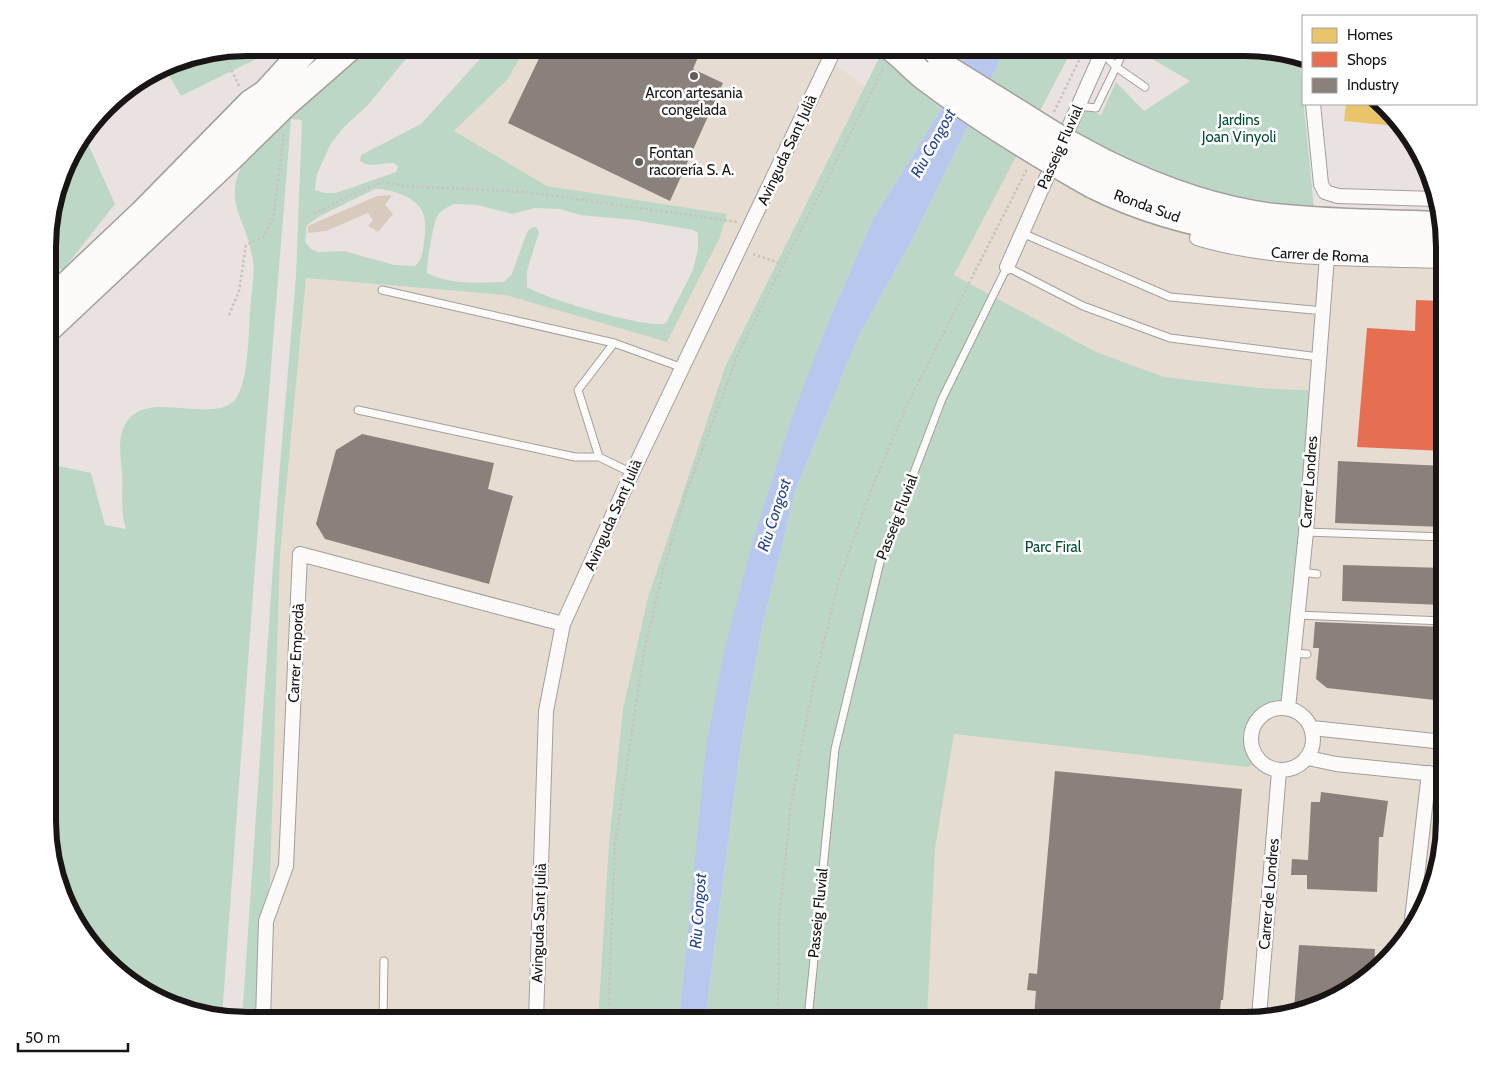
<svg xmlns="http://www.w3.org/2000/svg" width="1492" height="1068" viewBox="0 0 1492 1068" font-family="Cabin,sans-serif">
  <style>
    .industrial { fill: #e7dcd1 }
    .green { fill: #bdd7c7; fill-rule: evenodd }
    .water { fill: #b7c7ee }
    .homes { fill: #e9c46a }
    .shops { fill: #e76f51 }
    .industry { fill: #8a817c }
    .building { fill: #d8cabc }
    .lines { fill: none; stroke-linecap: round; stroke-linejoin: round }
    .lane-casing { stroke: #a39e9c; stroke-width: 9 }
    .street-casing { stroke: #a39e9c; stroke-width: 16 }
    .highway-casing { stroke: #a39e9c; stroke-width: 29 }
    .path { stroke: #c5c3c3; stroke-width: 2.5; stroke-dasharray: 2.5 2.5; stroke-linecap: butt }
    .lane { stroke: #fcfbfa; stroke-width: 7 }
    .street { stroke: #fcfbfa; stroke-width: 14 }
    .highway { stroke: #fcfbfa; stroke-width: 26 }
    .highway-bridge-casing { stroke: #a39e9c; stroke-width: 29; stroke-linecap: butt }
    .highway-bridge { stroke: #fcfbfa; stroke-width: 26 }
    .poi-dot { fill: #625d5b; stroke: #fff; stroke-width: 2 }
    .labels { text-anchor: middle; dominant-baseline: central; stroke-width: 5; stroke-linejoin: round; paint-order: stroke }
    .poi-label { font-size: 15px; fill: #191514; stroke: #fff }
    .park-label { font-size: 15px; fill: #014e33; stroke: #fff }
    .street-label { font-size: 15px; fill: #191514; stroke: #fff }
    .water-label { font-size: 16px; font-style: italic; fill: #264595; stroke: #fff }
    .rim { fill: none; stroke: #191514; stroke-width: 6 }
  </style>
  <rect width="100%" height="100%" fill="#e9e2e0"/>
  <path class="industrial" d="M525 48H810L865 86 725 367 648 597 623 709 609 843 598 1020H254L263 920 270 881 280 554 306 278 505 295 667 342 727 214 547 186 454 131 508 79Z
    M1029 131 1106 177 1444 236V833L1434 885 1403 943 1333 1000 1245 1020H927L935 849 954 734 1248 767 1254 753 1251 742 1252 731 1257 720 1265 712 1275 708H1288L1323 391 1260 388 1164 377 1096 352 954 275Z"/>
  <path class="green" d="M247 48H278L181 96 164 67 171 63Z
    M364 48H415L367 106 343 128 330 145 317 174 315 190 325 193H336L396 172 398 167 394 163C382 162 370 169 360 161L361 155 421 124 490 48H525L508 79 454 131 547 186 727 214 720 237 667 342 505 295 306 278 280 554 270 881 263 920 254 1020H242L279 477 296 276 302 120 291 119 256 553 222 1017 171 1005 125 979 74 920 49 846V464L91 473 105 525 126 529C120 512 123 490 122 472 121 463 120 454 120 446 124 370 220 437 239 393 250 369 248 326 251 299 252 287 255 273 253 261 246 213 219 204 248 153ZM375 189C389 188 416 197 422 211 427 220 425 232 424 242 423 251 422 259 415 266L394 265 344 251 318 252 311 249 305 242 307 225 320 216ZM454 204 477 205 513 214 534 208 560 209 580 215 635 220 693 230 698 233V249L693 270 666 323C649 330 544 298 527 287V271L539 232 536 227 531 228 527 232 512 274 504 282C479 283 451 285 427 273 427 263 433 222 438 215 442 209 448 207 454 204Z
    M884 48H969L942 108 873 219 829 320 753 540 690 909 679 1020H598L609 843 623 709 648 597 725 367Z
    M1006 48H1073L954 275 1096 352 1164 377 1260 388 1323 391 1288 708C1255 709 1240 734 1260 762L1248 767 954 734 935 849 927 1020H708L707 1005 742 736 762 627 795 492 858 337 911 242Z
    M1156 48H1257L1299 56 1314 208 1231 196 1160 175 1072 133 1085 109 1101 115 1116 82 1144 111 1190 81 1152 59Z
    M85 137 115 204 63 270 49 265V222L68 159Z"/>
  <path class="water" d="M969 48H1006L911 242 858 337 795 492 762 627 742 736 707 1005 708 1020H679L706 747 724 652 753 540 794 412 829 320 873 219 942 108Z"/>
  <path class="homes" d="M1346 104H1379L1396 126 1344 121Z"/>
  <path class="shops" d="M1416 300 1444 301V451L1357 447 1367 328 1415 331Z"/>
  <path class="industry" d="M544 48H702L693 69 723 83 670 201 508 123Z
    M362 434 494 463 488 489 513 496 489 584 325 539 316 524 336 450Z
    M1338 461 1444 466V527L1335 523Z
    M1343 565 1444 568V605L1342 601Z
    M1315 622 1444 627V701L1327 688 1316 679 1319 648H1313Z
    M1055 771 1242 789 1223 1000H1221L1219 1020H1065L1034 1018 1036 991 1027 990 1029 973 1037 974Z
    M1321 792 1388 801 1383 837H1379L1377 892 1307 889V875H1291L1292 859 1308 860 1311 802H1320Z
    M1299 945 1375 949 1374 967 1333 1000 1294 1009Z"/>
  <path class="building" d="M392 195 385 205 393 214 378 232 368 226 373 220 368 213 326 231 308 233V226L377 196Z"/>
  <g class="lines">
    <defs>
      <path id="lane" d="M1125 48 1116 67 1145 87
        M1078 106 1096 108 1116 67 1102 52
        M1022 233 1170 297 1324 311
        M382 290 614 343 683 368
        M614 343 578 390 599 457 632 473
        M358 410 575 457H599
        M1306 532 1444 537
        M1301 572 1317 574
        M1297 615 1444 621
        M1293 653 1307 654
        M383 1020 384 961
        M810 1020 809 1009 835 749 880 562 942 399 1007 267 1083 306 1170 338 1319 357"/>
      <path id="street" d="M1313 104 1321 184 1325 192 1338 196 1435 199
        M1197 238C1276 262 1362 258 1444 261
        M1007 267 1104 48
        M1251 739a31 31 0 1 1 62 0a31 31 0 1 1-62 0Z
        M1288 708 1306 532 1327 256
        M1312 728 1444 742
        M1308 758 1336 764 1444 775
        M1411 928 1429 773
        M1259 1017 1279 771
        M263 1020 266 921 286 866 300 554 563 624
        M536 1020 546 711 563 624 632 473 835 48"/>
      <path id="highway" d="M917 48 941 65
        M1105 163C1158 189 1215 210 1274 217 1329 223 1386 223 1442 225
        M1093 185C1202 240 1325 241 1444 246
        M49 302 143 213 251 103 266 93 307 48
        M49 328 232 156 285 104 349 48"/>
    </defs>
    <use href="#lane" class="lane-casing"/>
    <use href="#street" class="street-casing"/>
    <use href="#highway" class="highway-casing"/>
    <path class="path" d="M223 52 240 88
      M1054 112 1085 48
      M314 214 353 194 383 182 406 186 526 192 738 222
      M753 254 782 264
      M229 315 239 291 246 245 263 237 273 218 284 134
      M608 1020 615 845 644 652 663 571 687 491 738 354 884 67
      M778 1020 779 919 791 804 812 691 839 580 870 493 906 407 1027 169"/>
    <use href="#lane" class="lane"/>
    <use href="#street" class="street"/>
    <use href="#highway" class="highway"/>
    <defs>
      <path id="highway-bridge" d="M892 48C904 57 914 69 926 78 979 118 1036 153 1093 185
        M941 65 1060 139 1105 163"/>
    </defs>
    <use href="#highway-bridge" class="highway-bridge-casing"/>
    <use href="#highway-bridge" class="highway-bridge"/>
  </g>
  <g class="poi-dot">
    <circle cx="694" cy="76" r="5"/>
    <circle cx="639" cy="162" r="5"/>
  </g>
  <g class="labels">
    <g class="poi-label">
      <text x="694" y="93">Arcon artesania<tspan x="694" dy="17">congelada</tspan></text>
      <text x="649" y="153" text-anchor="start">Fontan<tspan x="649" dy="17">racorería S. A.</tspan></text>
    </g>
    <g class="park-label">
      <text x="1239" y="120">Jardins<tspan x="1239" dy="17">Joan Vinyoli</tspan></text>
      <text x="1053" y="547">Parc Firal</text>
    </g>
    <g class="street-label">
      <text transform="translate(1060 147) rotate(-66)">Passeig Fluvial</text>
      <text transform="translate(787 150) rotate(-65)">Avinguda Sant Julià</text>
      <text transform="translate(1147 206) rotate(20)">Ronda Sud</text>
      <text transform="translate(1320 255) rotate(3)">Carrer de Roma</text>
      <text transform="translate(1309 482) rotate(-86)">Carrer Londres</text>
      <text transform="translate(613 515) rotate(-66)">Avinguda Sant Julià</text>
      <text transform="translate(897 517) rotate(-69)">Passeig Fluvial</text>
      <text transform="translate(296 653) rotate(-87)">Carrer Empordà</text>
      <text transform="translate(1269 894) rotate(-85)">Carrer de Londres</text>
      <text transform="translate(818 913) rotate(-84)">Passeig Fluvial</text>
      <text transform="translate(539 923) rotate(-88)">Avinguda Sant Julià</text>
    </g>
    <g class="water-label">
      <text transform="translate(933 143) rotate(-61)">Riu Congost</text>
      <text transform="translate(774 515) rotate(-72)">Riu Congost</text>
      <text transform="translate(698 911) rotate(-86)">Riu Congost</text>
    </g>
  </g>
  <path d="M0 0H1492V1068H0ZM247 56H1245A191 191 0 0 1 1436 247V821A191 191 0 0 1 1245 1012H247A191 191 0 0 1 56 821V247A191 191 0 0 1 247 56Z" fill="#fff" fill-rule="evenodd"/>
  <path class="rim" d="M247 56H1245A191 191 0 0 1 1436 247V821A191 191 0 0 1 1245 1012H247A191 191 0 0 1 56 821V247A191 191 0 0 1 247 56Z"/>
  <rect x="1302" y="15" width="175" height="90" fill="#ffffff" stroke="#a3a1a1"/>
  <rect x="1312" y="28" width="25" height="15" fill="#e9c46a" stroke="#a3a1a1"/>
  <text x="1347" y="40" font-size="15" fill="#191514">Homes</text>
  <rect x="1312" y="52" width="25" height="15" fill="#e76f51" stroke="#a3a1a1"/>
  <text x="1347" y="65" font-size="15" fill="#191514">Shops</text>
  <rect x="1312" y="78" width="25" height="15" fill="#8a817c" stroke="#a3a1a1"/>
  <text x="1347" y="90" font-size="15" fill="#191514">Industry</text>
  <path d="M18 1043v8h110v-8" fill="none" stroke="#191514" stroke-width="2.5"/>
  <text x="25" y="1043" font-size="15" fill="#191514" stroke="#ffffff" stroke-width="4" paint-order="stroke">50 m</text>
</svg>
